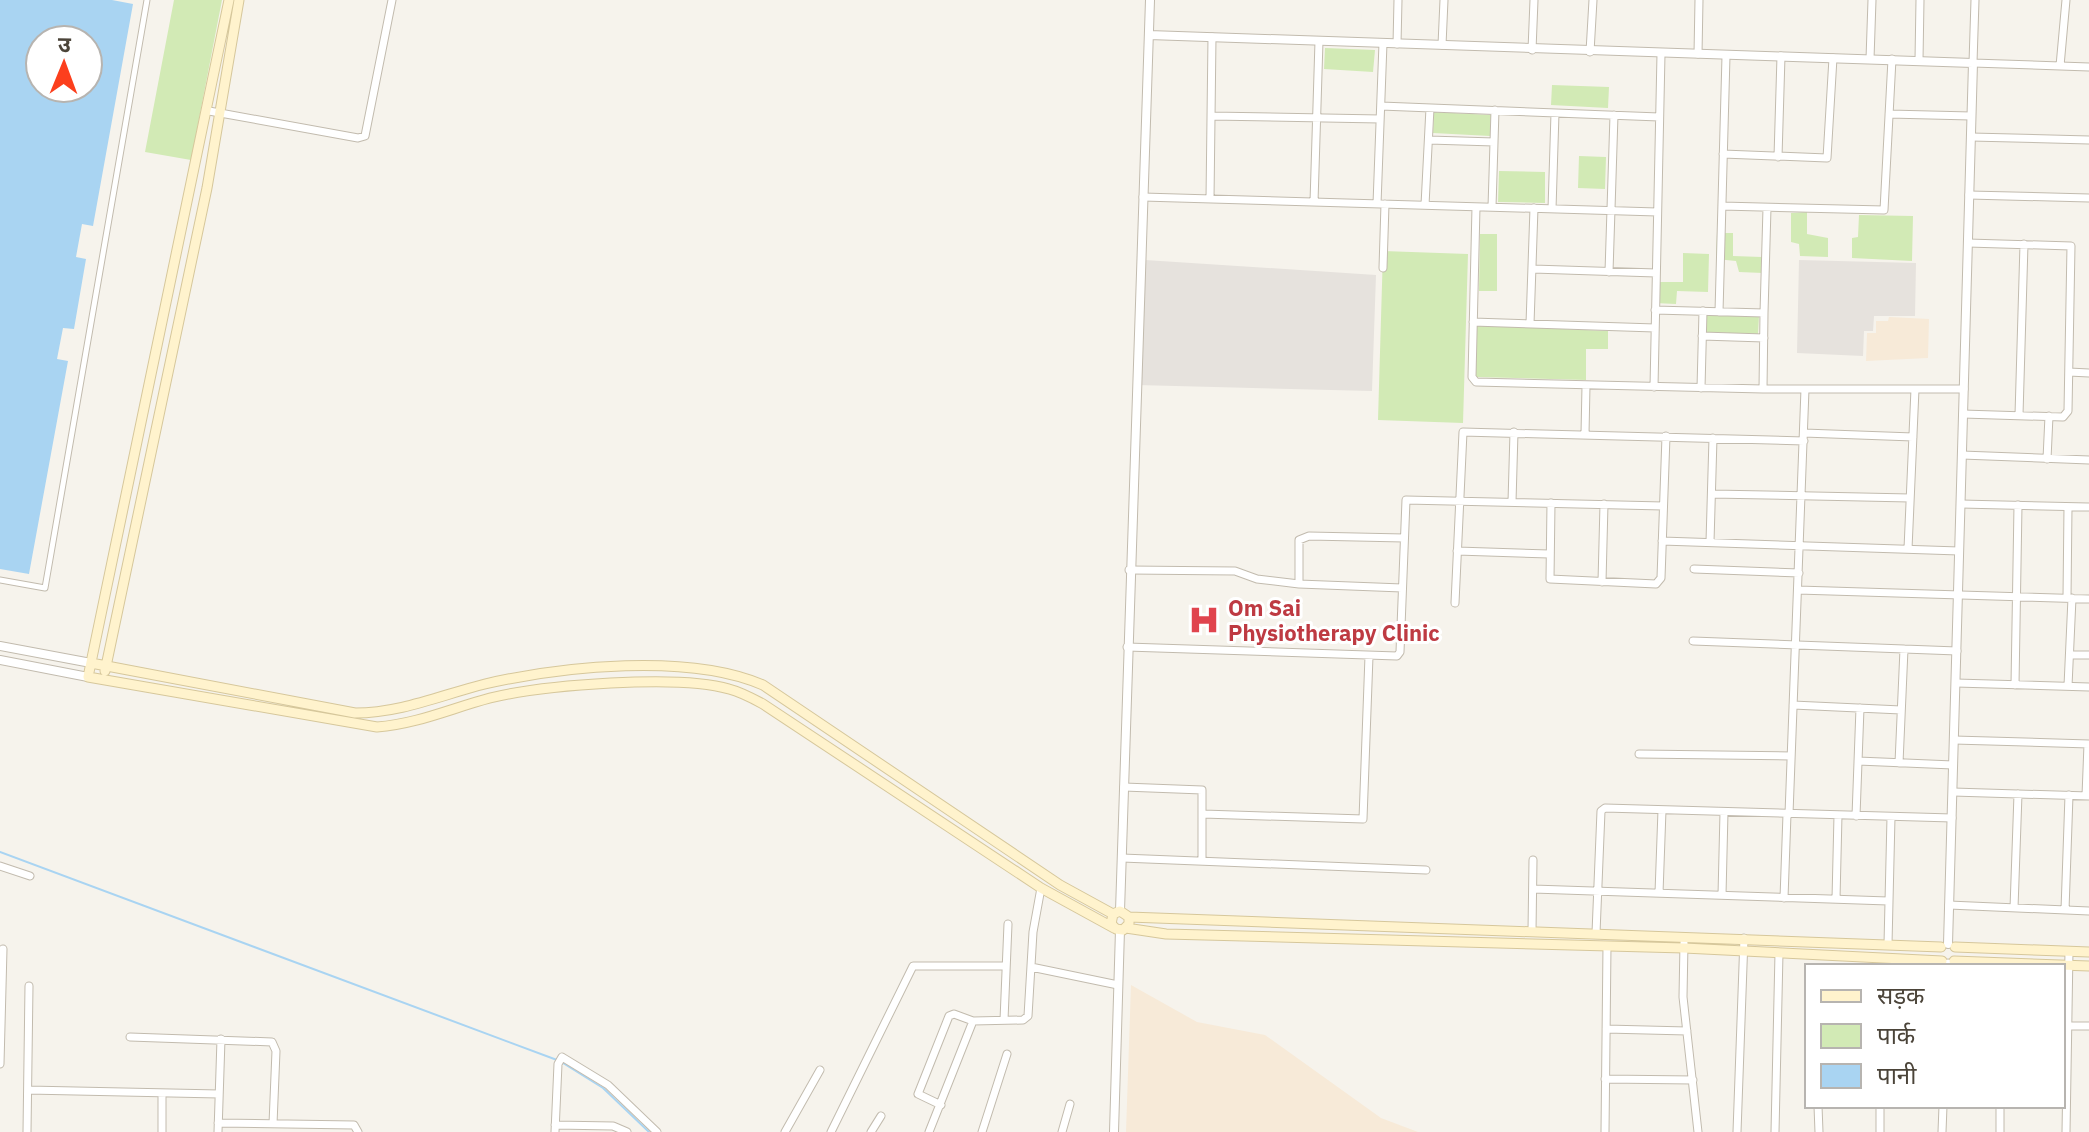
<svg xmlns="http://www.w3.org/2000/svg" width="2089" height="1132" viewBox="0 0 2089 1132" font-family="'IBM Plex Sans','Noto Sans Devanagari',sans-serif">
  <style>
    .commercial { fill: #f7ead8 }
    .industrial { fill: #e6e2dd }
    .green { fill: #d2eab5 }
    .water { fill: #a9d4f2; fill-rule: evenodd }
    .lines { fill: none; stroke-linecap: round; stroke-linejoin: round }
    .stream { stroke: #a9d4f2; stroke-width: 2 }
    .pedestrian-casing { stroke: #c2bbae; stroke-width: 7 }
    .minor-casing { stroke: #c2bbae; stroke-width: 9 }
    .tertiary-casing { stroke: #c2bbae; stroke-width: 10 }
    .secondary-casing { stroke: #d6c79b; stroke-width: 11 }
    .pedestrian { stroke: #fff; stroke-width: 5 }
    .minor { stroke: #fff; stroke-width: 7 }
    .tertiary { stroke: #fff; stroke-width: 8 }
    .secondary { stroke: #fff3cd; stroke-width: 9 }
    .labels { text-anchor: middle; dominant-baseline: central; stroke-width: 6; stroke-linejoin: round; paint-order: stroke }
    .health-label { font-size: 22px; font-weight: bold; fill: #be3a42; stroke: #fff; text-anchor: start }
  </style>
  <rect width="100%" height="100%" fill="#f6f3ec"/>
  <path class="commercial" d="M1889 317 1929 319 1928 358 1866 361 1867 333H1876V321H1888Z
    M1131 985 1197 1022 1265 1035 1381 1118 1418 1132H1126Z"/>
  <path class="industrial" d="M1145 260 1376 275 1372 391 1137 385Z
    M1799 260 1916 263 1915 316H1874L1873 331H1864L1863 356 1797 353Z"/>
  <path class="green" d="M174 0H222L191 160 145 152Z
    M1325 48 1375 50 1373 72 1324 69Z
    M1552 85 1609 87 1608 108 1551 105Z
    M1434 112 1491 115 1490 136 1433 133Z
    M1579 156 1606 157 1605 189 1578 188Z
    M1499 171 1545 172V203L1498 202Z
    M1807 212V234L1828 238V257L1800 256 1799 244 1791 242V213Z
    M1859 215 1913 216 1912 261 1852 258V238L1858 237Z
    M1717 233H1733V256L1762 257 1763 273 1739 272 1736 261 1716 259Z
    M1480 234H1497V291H1479Z
    M1383 251 1468 254 1463 423 1378 420Z
    M1683 253 1709 254 1708 292 1677 291 1676 304 1654 303V282H1683Z
    M1701 315 1759 316 1758 334 1701 332Z
    M1476 325 1608 331V349H1586V380L1476 377Z"/>
  <path class="water" d="M0 0H112L133 4 93 226 82 224 76 257 86 259 74 329 63 328 57 359 68 361 29 574 0 569ZM40 40H88V88H40Z"/>
  <g class="lines">
    <path class="stream" d="M0 852 557 1060
      M563 1063 603 1088 649 1132"/>
    <defs>
      <path id="pedestrian" d="M0 580 45 588 147 0"/>
      <path id="minor" d="M1975 0 1973 63 2089 67
        M1397 44 1398 0
        M1442 45 1444 0
        M1532 50 1534 0
        M1590 52 1593 0
        M1698 54 1699 0
        M1870 59 1872 0
        M1919 60 1920 0
        M2060 66 2066 0
        M1381 106 1659 117
        M209 111 358 138 365 136 392 0
        M1889 114 1971 116
        M1211 116 1380 119
        M1971 137 2089 140
        M1429 140 1494 142
        M1723 154 1827 158 1833 58
        M1778 157 1781 56
        M1969 195 2089 198
        M1143 197 1657 212
        M1210 199 1212 37
        M1314 202 1319 41
        M1377 204 1383 43
        M1425 205 1430 108
        M1722 206 1884 210 1892 59
        M1476 207 1472 377 1476 382 1763 389H1964
        M1492 207 1495 110
        M1552 209 1555 113
        M1383 268 1385 204
        M1533 269 1656 273
        M1609 272 1614 115
        M1655 310 1764 313 1763 389
        M1719 312 1726 56
        M1764 313 1767 208
        M1473 322 1655 328
        M1530 324 1534 208
        M1702 336 1764 338
        M2069 372 2089 373
        M1654 387 1661 54
        M1701 388 1703 311
        M1963 414 2063 417 2068 411 2071 246 1968 243
        M2019 415 2024 244
        M1804 433 1913 437
        M1585 434 1586 386
        M1962 455 2089 460
        M2047 459 2049 416
        M1712 494 1910 498
        M1512 502 1514 432
        M1551 503 1550 579 1656 584 1661 578 1666 436
        M1961 504 2088 507
        M1662 541 1959 551
        M1710 542 1713 438
        M1908 549 1915 389
        M1457 551 1549 554
        M1694 569 1799 573
        M1129 570 1235 571 1257 579 1299 584
        M1602 582 1604 504
        M1402 588 1299 584V540L1309 536 1404 538
        M1798 590 2089 599
        M2067 598 2068 507
        M1455 603 1463 432 1804 441
        M1693 641 1957 651
        M1127 647 1397 656 1400 652 1406 500 1663 506
        M2070 655H2089
        M1956 683 2089 687
        M2015 685 2018 505
        M2068 686 2072 598
        M1793 705 1901 710
        M1954 740 2089 744
        M1639 754 1791 756
        M1858 761 1953 765
        M1899 763 1904 649
        M1124 787 1202 790V861
        M1953 792 2089 796
        M2086 796 2088 744
        M1203 814 1363 819 1369 656
        M1789 814 1805 389
        M1856 816 1860 708
        M1122 858 1426 870
        M0 866 30 876
        M1533 889 1888 901
        M1659 893 1662 810
        M1722 895 1724 812
        M1784 898 1787 814
        M1836 899 1838 815
        M1949 905 2089 911
        M2014 908 2018 794
        M2065 910 2069 795
        M1532 931 1533 860
        M1596 933 1601 811 1605 808 1952 818
        M1684 943 1683 997 1698 1132
        M1888 944 1891 817
        M1948 966V963
        M1031 967 1118 985
        M1004 1020 1008 924
        M2068 1026H2089
        M1606 1029 1687 1031
        M130 1037 272 1042 276 1051 273 1124
        M0 1064 3 949
        M1605 1079 1693 1080
        M28 1090 219 1094
        M941 1105 918 1094 949 1016 954 1014 973 1021 1023 1020 1028 1016 1033 932 1041 888
        M1818 1106 1819 1132
        M218 1123 354 1125 358 1132
        M555 1125 613 1126 627 1132
        M27 1132 29 986
        M162 1132V1093
        M218 1132 221 1039
        M555 1132 558 1064 562 1057 608 1085 657 1132
        M785 1132 820 1070
        M831 1132 913 966H1006
        M871 1132 881 1116
        M929 1132 973 1021
        M982 1132 1007 1054
        M1062 1132 1070 1104
        M1605 1132 1607 946
        M1737 1132 1744 938
        M1775 1132 1779 953
        M1880 1132V1106
        M1942 1132 1943 1106
        M2000 1132V1106
        M2066 1132 2069 951"/>
      <path id="tertiary" d="M1149 35 1973 63 1948 944
        M0 646 91 663
        M0 660 88 677
        M1120 911 1150 0
        M1114 1132 1120 930"/>
      <path id="secondary" d="M229 0 88 677 377 727C417 724 452 708 490 698 543 685 679 674 729 689 741 692 752 698 763 704L1041 888 1114 928
        M91 663 355 713C401 713 441 695 485 684 563 666 689 653 763 685L1060 885 1113 914
        M105 671 207 188 239 0
        M1129 917V924L1123 930 1116 929 1111 924 1113 914 1120 911 1129 917 1941 947
        M1126 928 1166 934 1684 948 1942 961
        M1955 947 2089 952
        M1954 961 2089 966"/>
    </defs>
    <use href="#pedestrian" class="pedestrian-casing"/>
    <use href="#minor" class="minor-casing"/>
    <use href="#tertiary" class="tertiary-casing"/>
    <use href="#secondary" class="secondary-casing"/>
    <use href="#pedestrian" class="pedestrian"/>
    <use href="#minor" class="minor"/>
    <use href="#tertiary" class="tertiary"/>
    <use href="#secondary" class="secondary"/>
  </g>
  <defs>
    <symbol id="hospital-bare" viewBox="-9 -9 18 18"><path d="M-5-5h3v3.5h4V-5h3V5h-3V1.5h-4V5h-3Z" fill="#e0444e" stroke="#fff" stroke-width="2.5" paint-order="stroke"/></symbol>
  </defs>
  <g fill-rule="evenodd">
    <use href="#hospital-bare" x="1182" y="598" width="44" height="44"/>
  </g>
  <g class="labels">
    <g class="health-label">
      <text x="1228" y="607">Om Sai<tspan x="1228" dy="25">Physiotherapy Clinic</tspan></text>
    </g>
  </g>
  <rect x="1805" y="964" width="260" height="144" fill="#ffffff" stroke="#b7b4b0" stroke-width="2"/>
  <rect x="1821" y="990" width="40" height="12" fill="#fff3cd" stroke="#b7b4b0" stroke-width="2"/>
  <text x="1877" y="1004" font-size="24" fill="#4b4439">सड़क</text>
  <rect x="1821" y="1024" width="40" height="24" fill="#d2eab5" stroke="#b7b4b0" stroke-width="2"/>
  <text x="1877" y="1044" font-size="24" fill="#4b4439">पार्क</text>
  <rect x="1821" y="1064" width="40" height="24" fill="#a9d4f2" stroke="#b7b4b0" stroke-width="2"/>
  <text x="1877" y="1084" font-size="24" fill="#4b4439">पानी</text>
  <g transform="translate(64 64) rotate(1)"><circle r="38" fill="#ffffff" stroke="#b7b4b0" stroke-width="2"/>
  <path d="M0-6L14 30L0 20L-14 30Z" fill="#fc3f1d"/>
  <text y="-12" font-size="22" font-weight="bold" text-anchor="middle" fill="#4b4439">उ</text>
  </g>
</svg>
